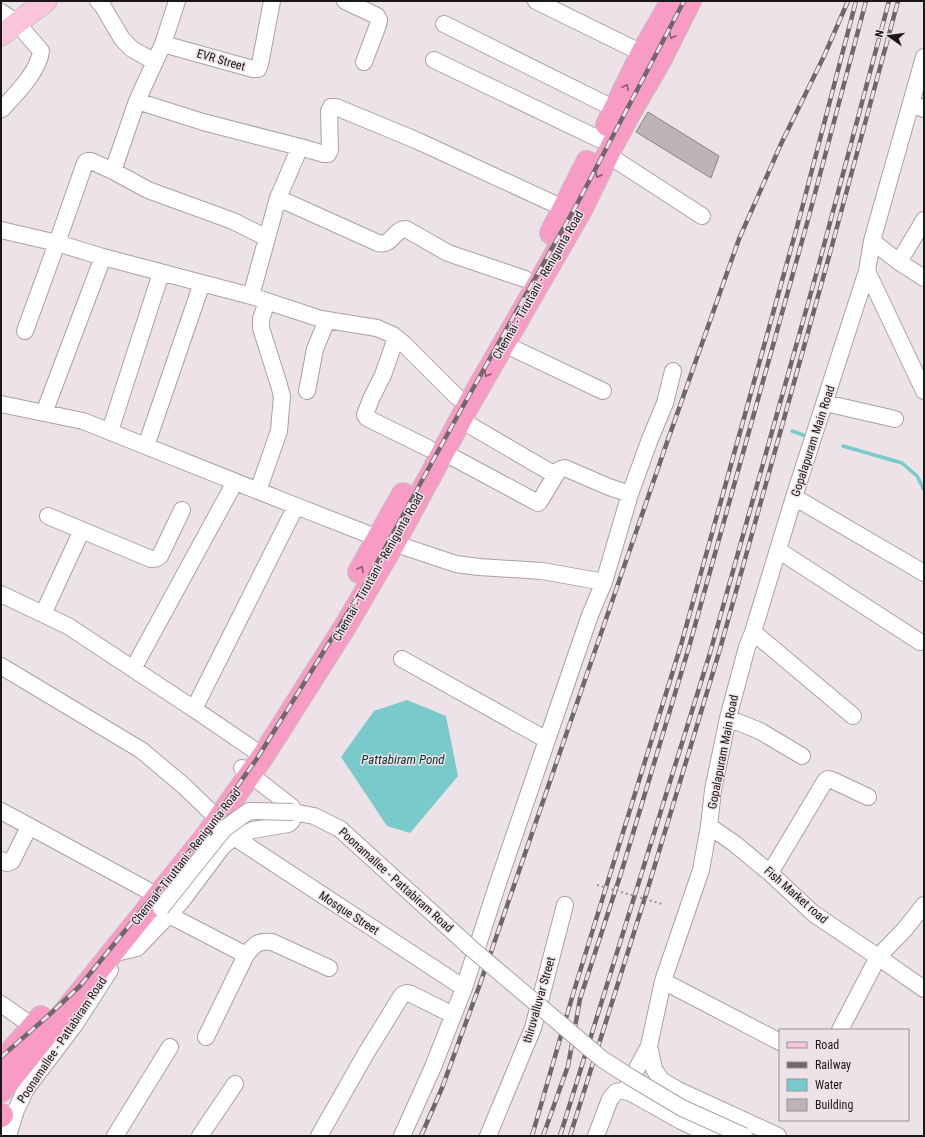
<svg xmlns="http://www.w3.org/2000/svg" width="925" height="1137" viewBox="0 0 925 1137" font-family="'Roboto Condensed',sans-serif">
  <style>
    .water { fill: #79cbcb }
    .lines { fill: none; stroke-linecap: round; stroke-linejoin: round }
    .stream { stroke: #79cbcb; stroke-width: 3.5 }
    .building { fill: #beb3b7; stroke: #8c8286 }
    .minor-casing { stroke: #aba1a5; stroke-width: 18 }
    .major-casing { stroke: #c4c3c3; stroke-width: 23 }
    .highway-casing { stroke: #c4c3c3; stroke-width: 24 }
    .minor { stroke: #fff; stroke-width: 16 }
    .major { stroke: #fbc4dd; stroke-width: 21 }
    .highway { stroke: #f89cc6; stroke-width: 22 }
    .rail-casing { stroke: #6f686b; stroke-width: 4.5 }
    .rail { stroke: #ede2e7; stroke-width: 3; stroke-dasharray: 9; stroke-linecap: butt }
    .minor-bridge-casing { stroke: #aba1a5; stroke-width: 18; stroke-linecap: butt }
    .path-bridge { stroke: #9a9296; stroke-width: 2; stroke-dasharray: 2 3; stroke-linecap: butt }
    .minor-bridge { stroke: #fff; stroke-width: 16 }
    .oneway { stroke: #8a5a70 }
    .labels { text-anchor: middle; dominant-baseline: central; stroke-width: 3; stroke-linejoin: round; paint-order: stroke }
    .street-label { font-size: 12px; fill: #1b1719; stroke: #ede2e7 }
    .water-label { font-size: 13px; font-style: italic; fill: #0d3536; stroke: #ede2e7 }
  </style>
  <rect width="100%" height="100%" fill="#ede2e7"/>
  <path class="water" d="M407 700 446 716 458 776 410 833 387 826 341 757 374 711Z"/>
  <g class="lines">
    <path class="stream" d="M792 431 806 436
      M843 446 902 463 917 476 924 490"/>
  </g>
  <path class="building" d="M648 112 719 156 711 178 636 132Z"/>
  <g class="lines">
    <defs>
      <path id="minor" d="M98 1 102 5 122 39 132 49 155 62
        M345 1 377 16 379 20 378 25 364 62
        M536 1 642 53
        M1 12 17 23 41 51C39 71 15 95 2 109
        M444 24 615 109
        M163 44 253 69H258L260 64 272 1
        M434 60 599 139
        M137 101 163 44 177 1
        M911 103 924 109
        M300 147 324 154H328L330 150 329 111 331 107H336L418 141 574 213
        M608 155 702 216
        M278 198 378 243C391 247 394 229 406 229L448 253 525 279
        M1 230 57 243 25 331
        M872 241 899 262 924 278
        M103 257 57 243 85 163 87 161H91L113 171
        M899 262 924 220
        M867 271 924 391
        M251 296 278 198 300 147 203 122 137 101 113 171 148 190 233 221 267 238
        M396 338 383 375 371 399 365 415 367 418 428 448
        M504 344 603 391
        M307 391 315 349 327 320
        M825 403 895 419
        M1 404 83 421 296 506 378 538 456 564 479 567 542 571 604 582
        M44 413 103 257 251 296 321 319 377 328 393 335 405 345 457 397
        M461 420 555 475
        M110 431 161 273
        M146 446 202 283
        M443 452 536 502 538 503 540 501 558 471 561 469 565 468 609 487 630 494
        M258 491 279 431 282 396 279 385 261 328V319L267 302
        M794 497 924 573
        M48 516 151 559C155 559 157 559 160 556L182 510
        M778 550 920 642
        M1 594 68 626 194 709 296 506
        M43 614 82 530
        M753 632 853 716
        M402 659 547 740
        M1 666 141 750 184 786 218 819
        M133 669 235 482
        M194 709 263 756
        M728 718 760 731 802 756
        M1 811 147 890 157 897
        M293 812 314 816 340 829
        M709 826 735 844 770 873 814 914 878 957 924 989
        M234 837 464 988
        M1 860 7 863 12 861 29 827
        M770 873 825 781 828 779 832 780 868 797
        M169 915 246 955
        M120 952 137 948 181 902 223 846 234 837 253 830 288 824C294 821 295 813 292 807L242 768
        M663 981 780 1042
        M1 1004 41 1032
        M840 1030 878 957 905 929 924 905
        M206 1037 246 955C255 944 257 941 272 942L329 968
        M626 1089 649 1046
        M8 1136 16 1110 26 1089 76 1023 110 970
        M115 1136 170 1047
        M200 1136 235 1084
        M319 1136 365 1055 402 995 407 993 411 994 453 1015
        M402 1136 433 1067 464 988 497 886 547 740 590 615 604 582 630 494 650 439 665 403 673 371
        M488 1136 533 1028 565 905
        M596 1136 610 1099 616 1092C621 1090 625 1091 631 1093L681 1121 713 1136
        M778 1136 678 1090 661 1080 654 1069 649 1046 663 981 701 870 709 826 713 790 728 718 747 647 753 632 794 497 867 271 872 241 924 57"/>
      <path id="major" d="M1 35 46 1"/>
      <path id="highway" d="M607 125 642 53 672 1
        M551 233 564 208 587 162
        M359 572 403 494
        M1 1063 41 1017
        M1 1091 207 835 263 756 346 625 394 543 469 404 581 210 612 146 628 116 661 59 690 1
        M1 1116 2 1115"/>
    </defs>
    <use href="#minor" class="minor-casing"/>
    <use href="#major" class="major-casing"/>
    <use href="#highway" class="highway-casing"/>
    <use href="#minor" class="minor"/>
    <use href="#major" class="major"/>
    <use href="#highway" class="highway"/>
    <defs>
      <path id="rail" d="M1 1057 49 1015 80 986 202 836 258 757 362 590 453 424 577 204 684 1
        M421 1136 442 1088 480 984 665 448 739 239 781 144 825 54 848 1
        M532 1136 573 994 681 645 800 216 856 1
        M543 1136 568 1066 580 999 622 870 689 647 809 216 866 1
        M560 1136 710 653 819 264 889 1
        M570 1136 648 888 720 649 830 253 898 1"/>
    </defs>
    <use href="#rail" class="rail-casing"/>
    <use href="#rail" class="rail"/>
    <defs>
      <path id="minor-bridge" d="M340 829 472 949 602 1059 630 1077 682 1108 744 1136
        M161 908 224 829 249 811 293 812"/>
    </defs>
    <use href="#minor-bridge" class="minor-bridge-casing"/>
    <path class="path-bridge" d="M597 885 662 904"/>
    <use href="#minor-bridge" class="minor-bridge"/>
  </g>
  <defs><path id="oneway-chevron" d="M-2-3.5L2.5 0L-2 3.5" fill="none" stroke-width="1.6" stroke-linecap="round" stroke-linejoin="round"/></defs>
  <g class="oneway">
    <use href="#oneway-chevron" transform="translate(672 36) rotate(116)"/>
    <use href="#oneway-chevron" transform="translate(626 87) rotate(-64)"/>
    <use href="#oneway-chevron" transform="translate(598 175) rotate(116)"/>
    <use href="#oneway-chevron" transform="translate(487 374) rotate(120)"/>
    <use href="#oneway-chevron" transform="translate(361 569) rotate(-61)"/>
  </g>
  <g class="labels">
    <g class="street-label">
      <text transform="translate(221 60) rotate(16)">EVR Street</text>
      <text transform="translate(538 285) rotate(-60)">Chennai - Tiruttani - Renigunta Road</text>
      <text transform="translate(813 441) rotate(-72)">Gopalapuram Main Road</text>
      <text transform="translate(378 567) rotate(-60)">Chennai - Tiruttani - Renigunta Road</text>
      <text transform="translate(723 752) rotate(-79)">Gopalapuram Main Road</text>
      <text transform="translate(186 857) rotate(-52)">Chennai - Tiruttani - Renigunta Road</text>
      <text transform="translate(396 880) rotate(42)">Poonamallee - Pattabiram Road</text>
      <text transform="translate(796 895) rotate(41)">Fish Market road</text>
      <text transform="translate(349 913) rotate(33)">Mosque Street</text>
      <text transform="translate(539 1000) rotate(-74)">thiruvalluvar Street</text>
      <text transform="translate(62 1040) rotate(-56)">Poonamallee - Pattabiram Road</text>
    </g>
    <g class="water-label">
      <text x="403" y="759">Pattabiram Pond</text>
    </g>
  </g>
  <rect width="925" height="1137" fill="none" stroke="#1b1719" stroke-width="4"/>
  <rect x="779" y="1029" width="130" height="92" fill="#ede2e7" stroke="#999195"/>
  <rect x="787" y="1042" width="20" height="6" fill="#fbc4dd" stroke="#999195"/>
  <text x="815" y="1049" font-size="12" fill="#1b1719">Road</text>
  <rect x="787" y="1062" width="20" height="6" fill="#6f686b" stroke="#999195"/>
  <text x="815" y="1069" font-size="12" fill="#1b1719">Railway</text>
  <rect x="787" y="1079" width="20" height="12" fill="#79cbcb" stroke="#999195"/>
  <text x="815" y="1089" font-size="12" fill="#1b1719">Water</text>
  <rect x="787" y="1099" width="20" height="12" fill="#beb3b7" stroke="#999195"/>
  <text x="815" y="1109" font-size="12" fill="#1b1719">Building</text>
  <g transform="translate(889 36) rotate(284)" stroke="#ede2e7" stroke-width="3" paint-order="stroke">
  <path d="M0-3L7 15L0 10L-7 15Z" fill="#1b1719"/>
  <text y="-6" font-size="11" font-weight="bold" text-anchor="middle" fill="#1b1719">N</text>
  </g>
</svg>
